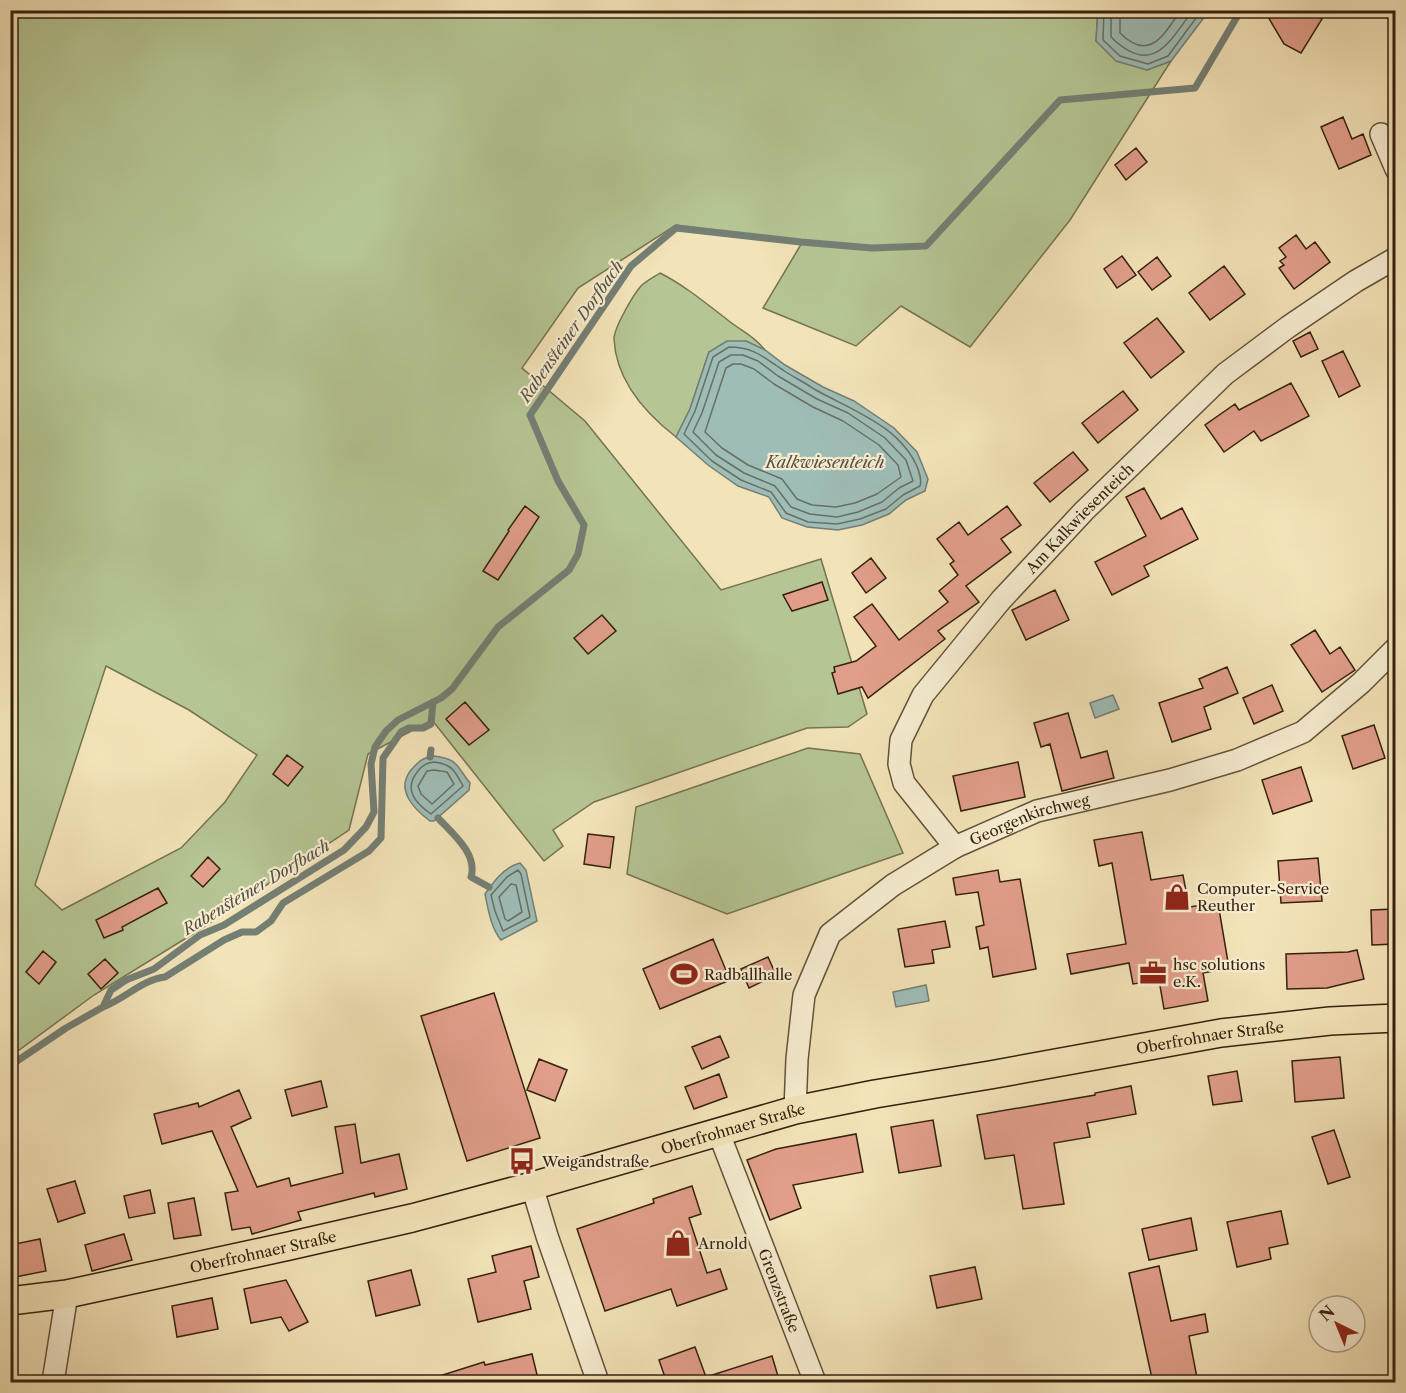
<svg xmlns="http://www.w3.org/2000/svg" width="1406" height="1393" viewBox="0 0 1406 1393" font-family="'Libre Caslon Text',serif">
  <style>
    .green { fill: #b5c593; stroke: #757351; stroke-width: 1.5; fill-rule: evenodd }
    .water { fill: #9ebdb7; stroke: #747f74; stroke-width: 1.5 }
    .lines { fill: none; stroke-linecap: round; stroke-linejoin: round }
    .shore { stroke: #6a6f63; stroke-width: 1.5 }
    .stream { stroke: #747f74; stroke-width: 7 }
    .building { fill: #e19e8a; stroke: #35210f; stroke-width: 1.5 }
    .minor-casing { stroke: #645239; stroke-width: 24 }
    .major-casing { stroke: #35210f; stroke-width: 30 }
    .minor { stroke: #f7edd1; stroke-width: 21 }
    .major { stroke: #f3e3b8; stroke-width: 27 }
    .labels { text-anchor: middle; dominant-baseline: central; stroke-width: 4.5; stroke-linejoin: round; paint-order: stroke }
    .street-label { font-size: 15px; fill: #35210f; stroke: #f7edd1 }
    .poi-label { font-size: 15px; fill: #35210f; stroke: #f7edd1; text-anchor: start }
    .water-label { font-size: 16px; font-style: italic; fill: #545041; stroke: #f7edd1 }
  </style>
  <rect width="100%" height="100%" fill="#f3e3b8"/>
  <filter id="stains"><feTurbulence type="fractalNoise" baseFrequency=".00333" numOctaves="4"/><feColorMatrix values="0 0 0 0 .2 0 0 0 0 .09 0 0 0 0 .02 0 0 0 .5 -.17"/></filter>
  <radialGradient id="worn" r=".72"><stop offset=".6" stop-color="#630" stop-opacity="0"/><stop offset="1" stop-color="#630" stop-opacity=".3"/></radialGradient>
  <path class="green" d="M1098 10 1096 41 1147 70 1171 61 1070 220 970 347 901 306 856 346 763 308 803 241 676 225 578 288 522 368 585 421 721 590 821 559 867 714 848 727 807 728 594 802 553 830 563 846 544 861 432 720 368 754 349 830 196 932 94 995 11 1056V11ZM106 666 189 710 257 755 225 802 181 848 62 910 35 885Z
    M660 273C684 285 707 304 729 321 743 332 753 335 765 350L746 341 709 352 690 409 676 437C645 413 616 380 614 339 614 328 633 295 641 286 646 281 654 277 660 273Z
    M808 748 860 754 903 853 727 914 627 874 636 807Z"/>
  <path class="water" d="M1098 11V10L1209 11 1171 61 1147 70 1116 61 1096 41Z
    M727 341H746L765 350 785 365 823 387 854 401 894 428 917 452 928 479 925 491 906 500 889 514 862 525 838 530 807 527 782 518 769 497 738 486 708 465 676 437 690 409 709 352Z
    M1113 695 1119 709 1095 718 1090 703Z
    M434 756C459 759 456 766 470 783L469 790 434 821H430C414 809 395 790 411 770 419 761 422 758 434 756Z
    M520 863 526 870 537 921 501 940C491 928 488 909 485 894 493 882 505 866 520 863Z
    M926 985 929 1001 896 1007 893 992Z"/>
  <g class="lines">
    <path class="shore" d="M1104 10 1103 40 1120 56 1148 64 1168 56 1202 10
      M1111 10V37C1152 77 1168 44 1193 10
      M1120 10V33C1150 63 1164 34 1181 10
      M729 347C754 347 763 357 783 370 793 377 804 382 814 389 851 410 901 426 918 469 920 476 922 479 920 486L903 495 886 509 860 519 837 524 808 522 786 513 771 492 741 480 712 461 684 434 695 411 713 357Z
      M731 355H743L758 361 778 376 817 399 848 413 885 438 906 460 913 481 899 488 882 502 858 512 837 517 810 514 791 507 775 486 744 473 716 455 693 432 702 413 719 362Z
      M733 364H741L754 369 774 384 813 407 843 421 879 445 898 465 901 477 877 494 855 503 836 507 812 505 797 499 782 479 748 465 722 448 705 432 726 368Z
      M434 762C452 764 455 771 463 786L431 814C415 803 403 789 418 771 423 765 426 763 434 762Z
      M434 770 447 772 454 784 432 804 421 794 418 786 427 771Z
      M518 870 521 874 530 917 503 931 495 911 491 895 507 877Z
      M511 884 516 885 522 912 508 921 505 919 499 897Z"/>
    <path class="stream" d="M430 757 431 750
      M438 818C452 833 478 854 471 877L489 887
      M103 1007C125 999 141 980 165 977L224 940 242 932H256L271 921 283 903 369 851 381 838 383 758 401 732 409 728H423L431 724 433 702
      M17 1061 66 1028 103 1007 111 990 126 980 154 969 200 935 224 925 344 850 366 827 374 812 371 764 375 747 386 731 398 720 441 698 452 689 498 627 569 570 578 554 584 525 558 481 530 415 631 266 676 228 801 242 872 248 926 246 1060 100 1195 88 1241 10"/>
  </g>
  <path class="building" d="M1264 10H1309L1322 19 1301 53 1284 44Z
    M1343 117 1352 139 1363 134 1371 155 1339 169 1321 127Z
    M1136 148 1147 162 1126 180 1115 165Z
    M1296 235 1306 249 1315 242 1330 262 1294 289 1279 268 1284 265 1280 261 1286 257 1279 248Z
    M1122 256 1136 275 1117 288 1104 269Z
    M1157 257 1171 276 1152 290 1138 272Z
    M1224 266 1245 294 1210 320 1189 293Z
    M1157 318 1184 352 1151 378 1124 343Z
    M1310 332 1318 349 1301 357 1293 341Z
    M1343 351 1360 386 1339 397 1322 361Z
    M1291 383 1309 416 1261 441 1254 431 1224 452 1205 425 1235 404 1239 410Z
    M1123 391 1138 410 1098 443 1082 423Z
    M1073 452 1088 470 1050 502 1034 483Z
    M1144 488 1161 519 1182 508 1198 539 1144 566 1149 576 1112 595 1095 562 1146 536 1126 497Z
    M525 506 539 517 498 580 483 571 509 531 508 530Z
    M1007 506 1021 525 1001 539 1011 552 966 586 979 602 938 631 945 639 868 698 862 687 838 694 832 673 835 672 834 667 856 661 876 646 854 617 872 604 899 640 948 602 939 591 958 575 950 564 954 561 937 539 959 522 968 535Z
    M871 558 886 578 866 593 852 573Z
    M822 582 828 600 792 611 783 595Z
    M1055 590 1069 620 1026 640 1012 610Z
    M602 615 616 631 588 654 574 638Z
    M1315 630 1330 654 1340 647 1355 670 1322 692 1291 645Z
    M1227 667 1238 693 1204 707 1211 729 1172 742 1159 703 1203 688 1199 679Z
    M1272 685 1283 711 1254 724 1243 698Z
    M465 702 489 730 469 745 446 719Z
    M1068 713 1081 758 1107 751 1114 778 1062 791 1050 744 1041 747 1034 723Z
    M1374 725 1385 758 1353 769 1342 736Z
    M287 755 303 767 288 786 273 774Z
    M1018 762 1025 797 961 811 953 776Z
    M1301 767 1312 801 1273 814 1262 780Z
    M1142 832 1151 880 1183 875 1189 907 1218 903 1229 968 1203 973 1208 1001 1164 1009 1159 980 1133 984 1129 963 1071 974 1067 954 1126 944 1112 863 1099 866 1094 840Z
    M588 834 614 837 610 868 584 864Z
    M208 857 220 869 203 887 191 876Z
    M1318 858 1322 901 1281 903 1278 861Z
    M998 870 1000 882 1020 879 1036 969 993 977 988 947 980 949 976 927 984 925 978 892 956 895 953 878Z
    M158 888 167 903 122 927 123 930 104 938 96 920Z
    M1395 909V944L1372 945 1371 910Z
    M945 921 950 947 932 950 934 963 905 967 898 929Z
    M713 939 730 980 660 1009 643 969Z
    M1357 950 1364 979 1327 988 1287 989 1286 954 1348 952Z
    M43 951 56 962 39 984 26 972Z
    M768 957 776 975 749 988 741 969Z
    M105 959 118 973 101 989 88 974Z
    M494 993 540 1138 467 1161 421 1016Z
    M720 1036 729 1057 702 1069 692 1047Z
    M1340 1057 1344 1098 1295 1102 1292 1061Z
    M539 1059 567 1070 555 1101 527 1090Z
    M1237 1071 1242 1101 1213 1105 1208 1076Z
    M719 1074 727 1097 694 1109 685 1087Z
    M321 1081 327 1107 292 1116 285 1090Z
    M1131 1086 1136 1114 1087 1123 1090 1137 1054 1143 1064 1204 1023 1209 1014 1155 985 1159 977 1115 1095 1095V1093Z
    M239 1090 251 1118 231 1127 257 1187 289 1178 291 1186 343 1173 335 1127 355 1124 361 1163 399 1154 407 1189 375 1197 374 1193 298 1212 301 1220 252 1234 250 1227 232 1230 225 1193 238 1191 212 1131 162 1144 154 1114 198 1103 199 1107Z
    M933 1120 941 1166 899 1173 891 1127Z
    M1334 1130 1350 1177 1328 1184 1312 1137Z
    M856 1134 863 1172 793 1185 801 1208 770 1220 747 1160 776 1149Z
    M75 1181 85 1213 58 1222 47 1189Z
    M692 1186 701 1214 689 1218 707 1273 720 1269 727 1289 677 1306 671 1289 605 1311 577 1229 654 1203 653 1199Z
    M150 1190 155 1213 129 1218 124 1196Z
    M194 1198 201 1235 174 1239 168 1203Z
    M1281 1211 1288 1244 1269 1248 1271 1259 1237 1267 1227 1222Z
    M1191 1218 1197 1250 1149 1260 1142 1229Z
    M124 1234 132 1260 92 1271 85 1245Z
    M40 1239 46 1271 10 1278V1245Z
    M531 1246 539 1277 524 1281 531 1309 478 1322 468 1279 496 1272 492 1256Z
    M1159 1266 1171 1321 1205 1314 1208 1332 1189 1336 1198 1383H1153L1129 1273Z
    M975 1267 982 1299 937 1308 930 1276Z
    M411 1270 420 1305 376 1316 368 1281Z
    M286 1280 308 1322 289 1331 281 1317 251 1323 244 1289Z
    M212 1298 218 1329 177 1337 172 1306Z
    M695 1347 706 1377 772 1356 780 1383H667L659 1360Z
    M532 1354 539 1383H433V1378L484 1362 485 1365Z"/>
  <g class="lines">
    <defs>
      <g id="minor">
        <path d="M1381 134 1396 169"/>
        <path id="s1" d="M955 847 904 783 899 764 901 740 923 695 1001 600 1084 511 1225 374 1288 327 1356 281 1396 258"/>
        <path id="s2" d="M795 1110 797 1059 804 995 830 934 893 885 955 847 1037 811 1170 780 1237 760 1303 732 1361 683 1396 648"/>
        <path id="s3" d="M718 1131 815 1382"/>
        <path d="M532 1186 547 1236 598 1382"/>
        <path d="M53 1382 67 1294"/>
      </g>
      <g id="major">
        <path id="s4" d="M10 1301 67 1294 289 1246 412 1218 532 1186 795 1110 875 1094 990 1075 1221 1033 1330 1021 1396 1018"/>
      </g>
    </defs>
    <use href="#minor" class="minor-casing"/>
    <use href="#major" class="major-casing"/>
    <use href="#minor" class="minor"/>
    <use href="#major" class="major"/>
  </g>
  <defs>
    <symbol id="shop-bare" viewBox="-9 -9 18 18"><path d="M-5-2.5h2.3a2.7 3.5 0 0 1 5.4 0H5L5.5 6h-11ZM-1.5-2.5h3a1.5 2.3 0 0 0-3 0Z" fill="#8f2418" stroke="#f7edd1" stroke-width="2.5" paint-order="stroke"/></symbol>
    <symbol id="office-bare" viewBox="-9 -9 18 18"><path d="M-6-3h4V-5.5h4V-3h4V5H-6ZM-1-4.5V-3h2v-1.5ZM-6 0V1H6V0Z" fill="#8f2418" stroke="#f7edd1" stroke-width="2.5" paint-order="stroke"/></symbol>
    <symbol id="stadium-bare" viewBox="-9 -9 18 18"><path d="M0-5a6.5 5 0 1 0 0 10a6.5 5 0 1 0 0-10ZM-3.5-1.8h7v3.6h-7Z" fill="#8f2418" stroke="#f7edd1" stroke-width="2.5" paint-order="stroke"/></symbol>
    <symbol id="bus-bare" viewBox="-9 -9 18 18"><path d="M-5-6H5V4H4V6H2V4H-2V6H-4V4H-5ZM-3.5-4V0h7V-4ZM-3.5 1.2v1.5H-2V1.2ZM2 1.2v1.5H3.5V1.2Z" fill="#8f2418" stroke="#f7edd1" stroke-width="2.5" paint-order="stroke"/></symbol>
  </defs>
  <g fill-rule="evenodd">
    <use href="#shop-bare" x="1158" y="878" width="38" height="38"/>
    <use href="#office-bare" x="1134" y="954" width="38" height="38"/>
    <use href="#stadium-bare" x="665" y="955" width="38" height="38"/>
    <use href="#bus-bare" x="503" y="1142" width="38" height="38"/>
    <use href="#shop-bare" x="659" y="1224" width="38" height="38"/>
  </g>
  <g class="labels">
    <g class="street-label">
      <text stroke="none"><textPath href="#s1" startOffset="412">Am Kalkwiesenteich</textPath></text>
      <text stroke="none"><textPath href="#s2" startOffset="414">Georgenkirchweg</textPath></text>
      <text stroke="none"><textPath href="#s4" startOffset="1230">Oberfrohnaer Straße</textPath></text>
      <text stroke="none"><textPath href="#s4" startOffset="744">Oberfrohnaer Straße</textPath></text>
      <text stroke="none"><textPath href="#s4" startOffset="258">Oberfrohnaer Straße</textPath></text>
      <text stroke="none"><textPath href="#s3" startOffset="171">Grenzstraße</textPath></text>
    </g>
    <g class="poi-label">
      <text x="1197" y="888">Computer-Service<tspan x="1197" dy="17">Reuther</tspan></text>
      <text x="1173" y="964">hsc solutions<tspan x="1173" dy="17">e.K.</tspan></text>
      <text x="704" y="974">Radballhalle</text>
      <text x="542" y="1161">Weigandstraße</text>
      <text x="698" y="1243">Arnold</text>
    </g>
    <g class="water-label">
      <text transform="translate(571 331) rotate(-55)">Rabensteiner Dorfbach</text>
      <text x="825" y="462">Kalkwiesenteich</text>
      <text transform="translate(256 887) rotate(-31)">Rabensteiner Dorfbach</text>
    </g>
  </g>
  <rect width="1406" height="1393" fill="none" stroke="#f3e3b8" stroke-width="36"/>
  <rect x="12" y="12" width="1382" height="1369" fill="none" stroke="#35210f" stroke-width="3"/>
  <rect x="18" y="18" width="1370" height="1357" fill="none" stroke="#35210f" stroke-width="1.5"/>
  <g transform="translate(1337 1324) rotate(317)"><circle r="28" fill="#f7edd1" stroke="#a99b83" stroke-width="1.5"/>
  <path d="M0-4.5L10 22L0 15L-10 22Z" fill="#8f2418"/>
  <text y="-9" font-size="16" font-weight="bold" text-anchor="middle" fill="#35210f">N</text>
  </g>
  <rect width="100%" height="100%" filter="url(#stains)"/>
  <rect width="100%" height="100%" fill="url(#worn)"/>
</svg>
